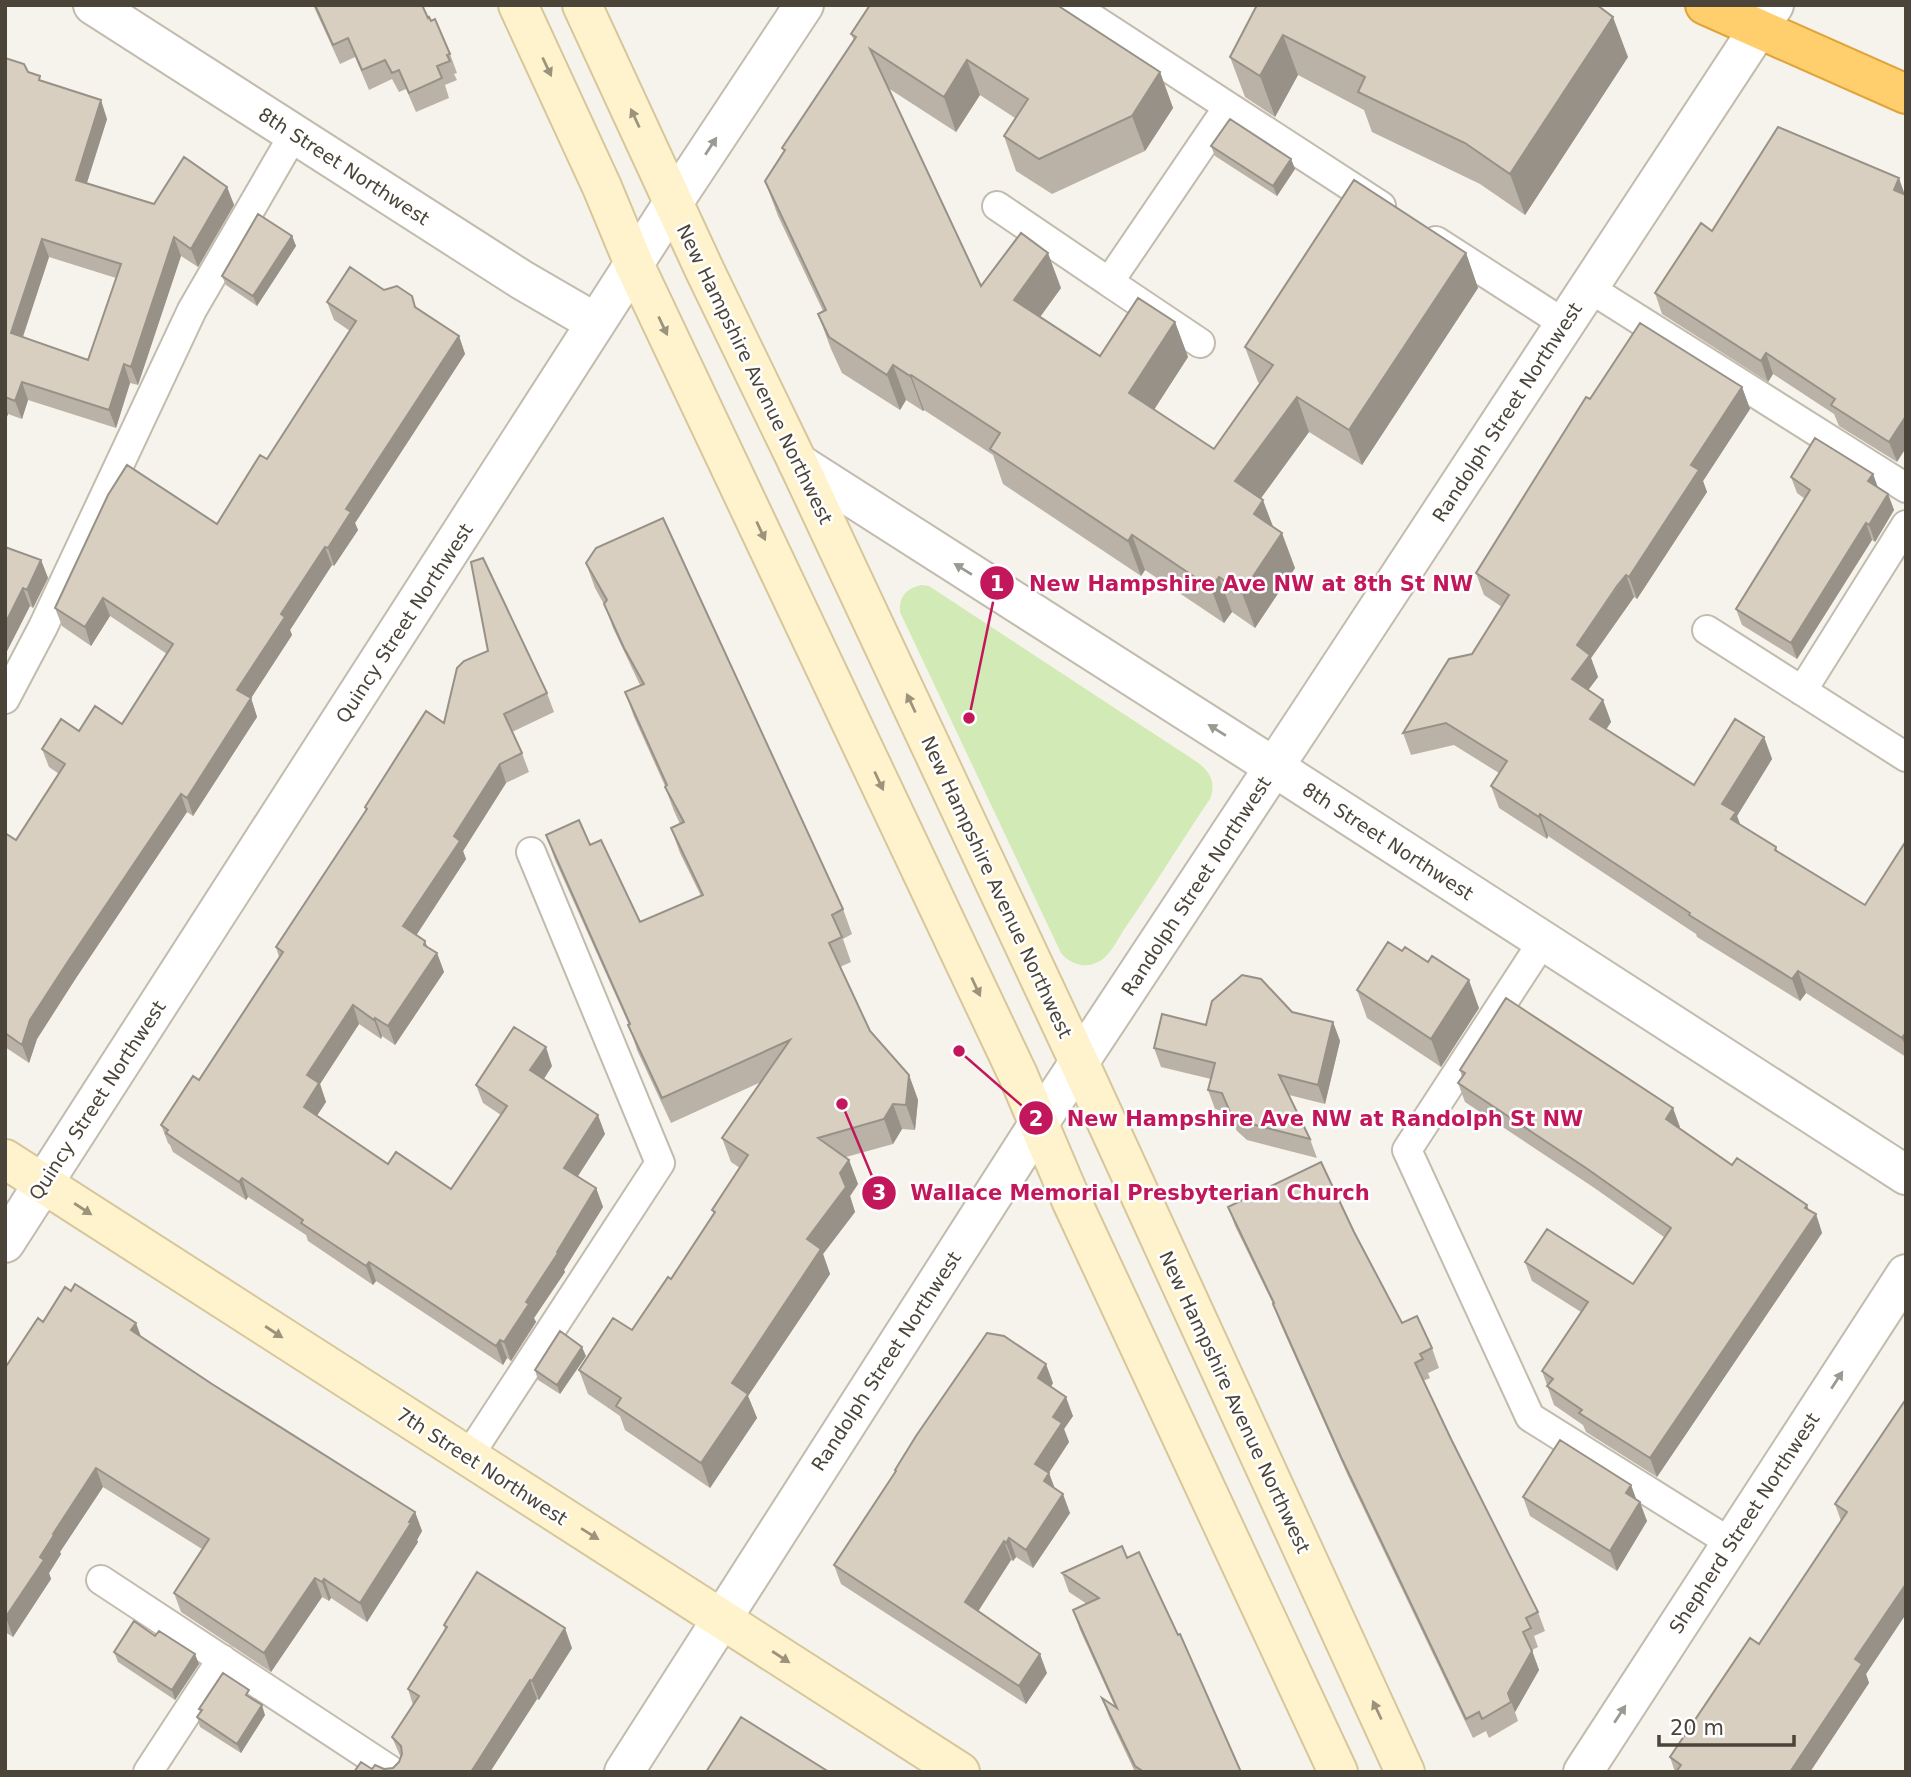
<svg xmlns="http://www.w3.org/2000/svg" width="1911" height="1777" viewBox="0 0 1911 1777" font-family="'DejaVu Sans',sans-serif">
  <style>
    .green { fill: #d2eab5 }
    .lines { fill: none; stroke-linecap: round; stroke-linejoin: round }
    .lane-casing { stroke: #c2bbae; stroke-width: 32 }
    .street-casing { stroke: #c2bbae; stroke-width: 42 }
    .secondary-casing { stroke: #d6c79b; stroke-width: 42 }
    .highway-casing { stroke: #e0a43c; stroke-width: 42 }
    .lane { stroke: #fff; stroke-width: 28 }
    .street { stroke: #fff; stroke-width: 38 }
    .secondary { stroke: #fff3cd; stroke-width: 38 }
    .highway { stroke: #ffcf6e; stroke-width: 38 }
    .wall { fill: #bab2a6; fill-rule: evenodd }
    .shaded-wall { fill: #979187 }
    .building { fill: #d8cfc1; stroke: #979187; stroke-width: 2; fill-rule: evenodd }
    .oneway { fill: #9c937c }
    .oneway2 { fill: #9c9892 }
    .labels { text-anchor: middle; dominant-baseline: central; stroke-width: 5; stroke-linejoin: round; paint-order: stroke }
    .street-label { font-size: 19px; fill: #4b4439; stroke: #fff }
    .leader { fill: none; stroke: #c2185b; stroke-width: 2.5 }
    .callout-dot { fill: #c2185b; stroke: #fff; stroke-width: 2.5 }
    .mark-label { font-size: 21px; text-anchor: middle; font-weight: bold; fill: #fff }
    .callout-label { font-size: 21px; text-anchor: middle; font-weight: bold; fill: #c2185b; stroke: #fff; stroke-width: 5; stroke-linejoin: round; paint-order: stroke }
  </style>
  <rect width="100%" height="100%" fill="#f6f3ec"/>
  <path class="green" d="M921 585 929 586 1197 762C1211 772 1216 783 1210 799 1180 843 1153 888 1123 931 1117 941 1110 955 1100 961 1086 969 1071 965 1061 953L900 612C899 595 907 589 921 585Z"/>
  <g class="lines">
    <defs>
      <path id="lane" d="M1072 5 1381 206
        M997 206 1109 282 1228 107
        M1436 241 1565 324
        M1109 282 1200 343
        M1589 288 1906 488
        M1707 630 1906 757
        M1802 691 1906 525
        M5 699 43 627 192 310 294 134
        M1543 941 1407 1150 1530 1417 1731 1543
        M468 1457 660 1163 531 852
        M101 1580 393 1772
        M148 1772 222 1659"/>
      <path id="street" d="M93 5 522 280 596 323
        M798 463 1274 767 1906 1175
        M5 1243 673 203 804 5
        M624 1772 1039 1123 1307 717 1774 5
        M1583 1772 1906 1274"/>
      <path id="secondary" d="M518 5 602 187 634 264 1018 1075 1072 1202 1338 1772
        M582 5 705 271 798 463 1079 1062 1405 1772
        M5 1159 960 1772"/>
      <path id="highway" d="M1705 5 1906 94"/>
    </defs>
    <use href="#lane" class="lane-casing"/>
    <use href="#street" class="street-casing"/>
    <use href="#secondary" class="secondary-casing"/>
    <use href="#highway" class="highway-casing"/>
    <use href="#lane" class="lane"/>
    <use href="#street" class="street"/>
    <use href="#secondary" class="secondary"/>
    <use href="#highway" class="highway"/>
  </g>
  <path class="wall" d="M313 5H422L428 18 450 54 457 73 454 74 457 80 445 85 449 98 416 112 406 89 399 92 392 79 369 90 355 57 340 64Z
    M1257 5 1628 57 1525 215 1480 184 1372 132 1364 110 1298 75 1275 117 1245 97 1230 57Z
    M851 34 1160 72 1173 108 1145 151 1052 194 1016 171 1004 136 1015 118 980 95 956 132 888 88 981 286 1061 288 1040 317 1100 356 1175 322 1188 357 1154 410 1214 449 1260 384 1258 382 1245 347 1466 253 1478 288 1362 465 1309 432 1261 498 1273 526 1295 568 1255 628 1232 612 1224 623 1145 570 1141 576 1003 484 993 455 924 410 923 411 906 400 900 410 842 373 831 349 818 314 823 311 778 216 765 181 784 152 782 148 854 40Z
    M5 58 42 82 107 119 87 183 154 204 227 187 234 205 198 267 181 256 138 385 130 383 116 428 28 400 22 419 8 414 5 422ZM49 257 116 278 88 360 23 337Z
    M1778 127 1897 462 1839 426 1834 414 1773 374 1768 382 1662 314 1655 293 1712 231Z
    M1211 146 1291 159 1295 169 1277 196 1215 156Z
    M292 236 296 246 257 306 226 285 222 276Z
    M384 290 417 308 459 336 465 354 355 523 358 530 334 566 332 565 290 630 292 635 251 698 257 717 193 816 187 812 76 978 37 1039 29 1063 5 1047V833L16 840 59 774 49 767 42 749 79 731 122 724 167 654 110 616 91 646 62 626 55 608 217 524 267 459 350 331 334 320 327 302Z
    M1742 387 1750 409 1703 481 1707 492 1637 599 1634 597 1591 658 1598 677 1588 690 1603 700 1611 722 1606 730 1694 785 1764 737 1772 759 1737 816 1740 825 1776 847 1778 852 1865 905 1906 841V1057L1806 993 1800 1001 1697 937 1696 934 1548 836 1547 839 1499 808 1491 786 1499 773 1454 745 1411 755 1403 733 1472 654 1502 607 1484 595 1476 573 1590 399Z
    M1873 474 1877 487 1888 494 1894 510 1875 542 1872 540 1797 659 1742 625 1736 609 1805 499 1797 493 1791 477Z
    M5 547 41 560 48 578 33 608 30 606 5 655Z
    M586 563 843 909 852 934 843 939 851 962 840 967 870 1031 909 1075 918 1100 915 1130 902 1129 893 1144 846 1157 849 1160 858 1184 850 1196 855 1212 823 1254 830 1274 748 1396 757 1418 710 1488 625 1430 620 1416 588 1394 579 1370 632 1330 671 1279 714 1214 712 1210 740 1168 731 1162 722 1138 761 1082 671 1123 637 1050 629 1025 555 860 546 835 590 845 640 922 701 896 680 853 671 828 680 824 674 811 665 787V786L634 717 625 692 640 685 613 628 606 608 595 588Z
    M547 693 554 712 512 732 522 753 529 772 506 783 463 851 466 859 416 935 428 947 437 953 444 972 395 1045 382 1036 381 1039 359 1024 320 1084 326 1102 317 1115 388 1164 451 1189 501 1115 483 1103 476 1085 552 1066 544 1079 605 1134 577 1176 596 1188 603 1207 564 1270 565 1272 534 1318 536 1322 511 1361 507 1358 503 1365 376 1281 373 1285 308 1241 306 1235 248 1197 246 1200 173 1152 170 1145 168 1143 161 1125 199 1080 279 957 276 947 366 811 365 807 444 723Z
    M1402 951 1428 962 1479 1008 1441 1067 1367 1018 1357 990Z
    M1292 1012 1333 1022 1340 1041 1325 1104 1289 1095 1310 1139 1317 1158 1247 1140 1237 1131 1229 1113 1215 1109 1208 1090 1211 1079 1161 1067 1154 1048 1206 1025Z
    M1460 1070 1680 1127 1679 1128 1732 1165 1816 1214 1822 1233 1657 1477 1586 1432 1583 1425 1554 1405 1542 1371 1581 1312 1532 1281 1525 1262 1633 1284 1664 1237 1593 1187 1465 1102 1458 1083 1462 1077Z
    M1228 1207 1354 1232 1402 1323 1432 1348 1439 1368 1428 1373 1430 1378 1423 1381 1451 1439 1538 1612 1545 1631 1534 1636 1538 1647 1532 1650 1539 1670 1515 1712 1518 1721 1489 1738 1486 1731 1473 1738 1348 1476 1280 1323 1275 1308 1235 1226Z
    M43 1322 141 1336 212 1384 415 1512 422 1531 417 1540 418 1542 367 1622 331 1598 329 1601 322 1597 271 1672 181 1612 174 1593 202 1549 103 1487 60 1552 61 1554 49 1573 51 1579 13 1637 5 1632V1368Z
    M586 1356 560 1394 538 1380 535 1370Z
    M1053 1383 1051 1387 1073 1416 1064 1429 1069 1442 1049 1473 1055 1489 1070 1513 1033 1568 1016 1557 1013 1561 1011 1560 978 1611 1047 1673 1026 1704 841 1584 834 1565 895 1472V1470Z
    M1906 1399V1614L1866 1674 1869 1683 1810 1772H1675L1670 1757 1759 1644 1841 1521 1835 1504Z
    M1631 1485 1636 1499 1647 1521 1617 1571 1530 1516 1523 1497Z
    M1127 1558 1241 1772H1135L1109 1717 1102 1698 1115 1707 1080 1630 1073 1610 1087 1604 1069 1592 1062 1573Z
    M444 1625 572 1648 539 1700 537 1699 490 1772 372 1769 393 1768 399 1762 401 1758 392 1737 413 1705 408 1689 445 1630Z
    M114 1652 199 1664 175 1700 118 1662Z
    M252 1699 265 1715 241 1753 200 1727 197 1717 200 1712 199 1709Z"/>
  <path class="shaded-wall" d="M1613 17 1628 57 1525 215 1510 174Z
    M1283 35 1298 75 1275 117 1260 76Z
    M967 60 980 95 956 132 944 97Z
    M1160 72 1173 108 1145 151 1132 116Z
    M101 100 107 119 82 198 76 180Z
    M1291 159 1295 169 1277 196 1273 186Z
    M1899 178 1906 198 1894 190Z
    M227 187 234 205 198 267 191 249Z
    M292 236 296 246 257 306 253 296Z
    M174 237 181 256 138 385 131 367Z
    M42 239 49 257 18 351 11 333Z
    M1048 253 1061 288 1027 335 1014 300Z
    M1466 253 1478 288 1362 465 1349 430Z
    M1175 322 1188 357 1142 428 1129 393Z
    M459 336 465 354 355 523 358 530 334 566 328 548 346 509Z
    M1766 353 1773 374 1768 382 1761 361Z
    M124 364 130 383 116 428 109 410Z
    M893 365 906 400 900 410 887 375Z
    M911 375 924 410 923 411 910 376Z
    M22 382 28 400 22 419 15 401Z
    M1742 387 1750 409 1703 481 1707 492 1637 599 1629 577 1691 465Z
    M1297 397 1309 432 1248 516 1235 481Z
    M5 407 8 414 5 422Z
    M1906 416V448L1897 462 1889 442Z
    M1873 474 1879 490 1868 481Z
    M1888 494 1894 510 1875 542 1869 525Z
    M1263 500 1276 535 1254 514Z
    M1866 523 1872 540 1797 659 1791 643Z
    M1282 533 1295 568 1255 628 1242 593Z
    M1132 535 1145 570 1141 576 1128 541Z
    M325 547 332 565 290 630 292 635 244 709 237 690 281 614Z
    M41 560 48 578 33 608 27 590Z
    M1626 575 1634 597 1591 658 1598 677 1580 701 1572 679 1577 645Z
    M1219 577 1232 612 1224 623 1211 588Z
    M23 588 30 606 5 655V624Z
    M103 598 110 616 91 646 85 627Z
    M251 698 257 717 193 816 187 798Z
    M1603 700 1611 722 1598 741 1590 719Z
    M1764 737 1772 759 1737 816 1744 834 1739 841 1722 804Z
    M500 764 506 783 463 851 466 859 410 945 403 926 454 836Z
    M181 794 187 812 76 978 37 1039 29 1063 22 1045 30 1020 69 960Z
    M1540 814 1548 836 1547 839 1539 817Z
    M425 941 432 959 437 953 444 972 395 1045 388 1026Z
    M1798 971 1806 993 1800 1001 1792 979Z
    M1469 980 1479 1008 1441 1067 1431 1039Z
    M353 1005 359 1024 320 1084 326 1102 311 1125 304 1107 307 1075Z
    M375 1018 382 1036 381 1039 374 1020Z
    M1333 1022 1340 1041 1325 1104 1318 1085Z
    M1906 1032V1048L1902 1038Z
    M546 1047 552 1066 537 1089 530 1070Z
    M909 1075 918 1100 915 1130 906 1105Z
    M893 1104 902 1129 893 1144 884 1119Z
    M1673 1108 1680 1127 1673 1138 1666 1119Z
    M598 1115 605 1134 571 1187 564 1168Z
    M849 1160 858 1184 850 1196 855 1212 823 1254 830 1274 748 1396 757 1418 710 1488 701 1463 732 1383 807 1239 840 1173Z
    M242 1178 248 1197 246 1200 239 1182Z
    M596 1188 603 1207 564 1270 565 1272 534 1318 536 1322 511 1361 504 1342 526 1302Z
    M1807 1205 1812 1220 1816 1214 1822 1233 1657 1477 1650 1458Z
    M369 1262 376 1281 373 1285 366 1266Z
    M136 1323 143 1342 131 1330Z
    M500 1340 507 1358 503 1365 496 1346Z
    M582 1347 586 1356 560 1394 557 1385Z
    M1046 1364 1053 1383 1045 1397 1038 1378Z
    M1066 1397 1073 1416 1064 1429 1069 1442 1042 1483 1035 1464 1053 1417Z
    M96 1468 103 1487 60 1552 61 1554 49 1573 51 1579 13 1637 6 1618 53 1534Z
    M1049 1473 1056 1492 1044 1481Z
    M1631 1485 1638 1504 1626 1493Z
    M1063 1494 1070 1513 1033 1568 1026 1550Z
    M1640 1502 1647 1521 1617 1571 1610 1551Z
    M415 1512 422 1531 417 1540 418 1542 367 1622 360 1603Z
    M1009 1538 1016 1557 1013 1561 1006 1543Z
    M1004 1541 1011 1560 972 1621 965 1602Z
    M315 1578 322 1597 271 1672 264 1653Z
    M324 1579 331 1598 329 1601 322 1582Z
    M1906 1584V1614L1866 1674 1869 1683 1810 1772H1790L1855 1659Z
    M565 1628 572 1648 539 1700 532 1681Z
    M1532 1651 1539 1670 1515 1712 1508 1693Z
    M195 1654 199 1664 175 1700 172 1690Z
    M1040 1654 1047 1673 1026 1704 1019 1686Z
    M530 1680 537 1699 490 1772H471Z
    M262 1705 265 1715 241 1753 237 1744Z"/>
  <path class="building" d="M315 5H422L428 18 429 17 431 21 435 19 450 54 447 55 450 61 437 66 442 78 409 93 399 70 392 73 385 60 362 70 348 38 333 45Z
    M870 5H1057L1160 72 1132 116 1039 159 1004 136 1028 99 967 60 944 97 870 49 981 286 1021 233 1048 253 1014 300 1100 356 1138 298 1175 322 1129 393 1214 449 1273 365 1245 347 1354 180 1466 253 1349 430 1297 397 1235 481 1263 500 1254 514 1282 533 1242 593 1219 577 1211 588 1132 535 1128 541 990 449 1000 433 911 375 910 376 893 365 887 375 829 337 818 314 826 310 765 181 785 150 782 148 856 37 851 34Z
    M1257 5H1597L1613 17 1510 174 1465 143 1358 92 1365 77 1283 35 1260 76 1230 57Z
    M5 58 24 64 28 72 40 76 39 80 101 100 76 180 154 204 184 157 227 187 191 249 174 237 131 367 124 364 109 410 22 382 15 401 5 397ZM42 239 121 264 88 360 11 333Z
    M1230 119 1291 159 1273 186 1211 146Z
    M1778 127 1899 178 1894 190 1906 195V416L1889 442 1831 405 1835 399 1766 353 1761 361 1655 293 1701 223 1712 231Z
    M258 214 292 236 253 296 222 276Z
    M350 267 384 290 397 286 412 296 415 307 459 336 346 509 351 512 328 548 325 547 281 614 285 617 237 690 251 698 187 798 181 794 69 960 30 1020 22 1045 5 1033V833L16 840 65 764 42 749 61 719 79 731 95 706 122 724 173 644 103 598 85 627 55 608 108 495 127 465 217 524 260 455 267 459 356 321 327 302Z
    M1640 323 1742 387 1691 465 1699 470 1629 577 1626 575 1617 586 1577 645 1590 655 1572 679 1603 700 1590 719 1694 785 1735 719 1764 737 1722 804 1736 812 1731 819 1776 847 1775 850 1865 905 1906 841V1032L1902 1038 1798 971 1792 979 1689 915 1690 913 1540 814 1539 817 1491 786 1507 761 1446 723 1403 733 1449 659 1472 654 1509 595 1476 573 1586 397 1590 399Z
    M1815 438 1873 474 1868 481 1888 494 1869 525 1866 523 1791 643 1736 609 1810 490 1791 477Z
    M663 518 843 909 832 915 842 937 829 943 870 1031 909 1075 906 1105 893 1104 884 1119 818 1138 849 1160 840 1173 846 1187 807 1239 821 1249 732 1383 748 1394 701 1463 616 1406 621 1398 579 1370 613 1318 632 1330 668 1277 671 1279 715 1212 712 1210 748 1155 722 1138 790 1040 662 1098 628 1025 630 1024 546 835 579 820 590 845 601 840 640 922 703 895 671 828 684 822 665 787 667 785 625 692 644 684 624 648 604 604 607 600 586 563 596 548Z
    M5 547 41 560 27 590 23 588 5 624Z
    M483 558 547 693 504 714 522 753 500 764 454 836 460 841 403 926 425 941 424 945 437 953 388 1026 375 1018 374 1020 353 1005 307 1075 319 1083 304 1107 388 1164 396 1152 451 1189 507 1106 476 1085 514 1027 546 1047 530 1070 598 1115 564 1168 596 1188 557 1252 558 1253 526 1302 529 1304 504 1342 500 1340 496 1346 369 1262 366 1266 301 1223 303 1220 242 1178 239 1182 188 1148 166 1133 168 1130 161 1125 193 1076 199 1080 283 952 276 947 367 809 365 807 426 711 444 723 457 668 464 661 488 651 471 562Z
    M1388 942 1402 951 1405 947 1428 962 1432 956 1469 980 1431 1039 1357 990Z
    M1242 975 1261 979 1292 1012 1333 1022 1318 1085 1279 1075 1310 1139 1240 1121 1230 1112 1222 1093 1208 1090 1215 1063 1154 1048 1162 1014 1206 1025 1212 1001Z
    M1506 998 1673 1108 1666 1119 1732 1165 1737 1158 1807 1205 1805 1208 1816 1214 1650 1458 1579 1413 1582 1410 1547 1386 1553 1379 1542 1371 1588 1302 1525 1262 1547 1229 1633 1284 1671 1228 1586 1168 1458 1083 1465 1073 1460 1070Z
    M1321 1162 1354 1232 1402 1323 1417 1316 1432 1348 1420 1354 1423 1359 1415 1363 1451 1439 1538 1612 1526 1618 1531 1628 1523 1632 1532 1651 1508 1693 1511 1702 1482 1719 1479 1712 1466 1719 1341 1457 1273 1304 1274 1303 1228 1207Z
    M75 1284 136 1323 131 1330 212 1384 415 1512 409 1522 411 1523 360 1603 324 1579 322 1582 315 1578 264 1653 174 1593 209 1539 96 1468 53 1534 54 1535 40 1557 44 1560 5 1618V1368L38 1318 43 1322 65 1287 71 1291Z
    M560 1331 582 1347 557 1385 535 1370Z
    M987 1333 1004 1336 1046 1364 1038 1378 1066 1397 1053 1417 1062 1423 1035 1464 1049 1473 1044 1481 1063 1494 1026 1550 1009 1538 1006 1543 1004 1541 965 1602 1040 1654 1019 1686 834 1565 896 1471 895 1470 916 1436Z
    M1906 1399V1584L1855 1659 1862 1664 1790 1772H1676L1681 1765 1670 1757 1750 1638 1759 1644 1847 1512 1835 1504Z
    M1560 1440 1631 1485 1626 1493 1640 1502 1610 1551 1523 1497Z
    M1122 1546 1127 1558 1139 1552 1178 1635 1180 1634 1241 1772H1144L1135 1766 1102 1698 1117 1708 1073 1610 1099 1598 1062 1573Z
    M477 1572 565 1628 532 1681 530 1680 471 1772H354L361 1762 372 1769 375 1765 384 1769 393 1768 399 1762 402 1754 401 1746 392 1737 419 1696 408 1689 447 1627 444 1625Z
    M134 1621 155 1636 159 1631 195 1654 172 1690 114 1652Z
    M223 1673 249 1690 246 1695 262 1705 237 1744 197 1717 202 1710 199 1709Z
    M741 1717 829 1772H706Z"/>
  <defs><path id="oneway-solid" d="M-6-.8H1V-3.2L6.5 0L1 3.2V.8H-6Z" transform="scale(1.75)"/></defs>
  <g class="oneway">
    <use href="#oneway-solid" transform="translate(547 67) rotate(65)"/>
    <use href="#oneway-solid" transform="translate(635 118) rotate(-115)"/>
    <use href="#oneway-solid" transform="translate(663 326) rotate(65)"/>
    <use href="#oneway-solid" transform="translate(761 531) rotate(65)"/>
    <use href="#oneway-solid" transform="translate(911 703) rotate(-115)"/>
    <use href="#oneway-solid" transform="translate(879 781) rotate(65)"/>
    <use href="#oneway-solid" transform="translate(976 987) rotate(65)"/>
    <use href="#oneway-solid" transform="translate(83 1209) rotate(33)"/>
    <use href="#oneway-solid" transform="translate(274 1332) rotate(33)"/>
    <use href="#oneway-solid" transform="translate(590 1534) rotate(32)"/>
    <use href="#oneway-solid" transform="translate(781 1657) rotate(33)"/>
    <use href="#oneway-solid" transform="translate(1377 1710) rotate(-115)"/>
  </g>
  <g class="oneway2">
    <use href="#oneway-solid" transform="translate(711 146) rotate(-57)"/>
    <use href="#oneway-solid" transform="translate(963 569) rotate(-148)"/>
    <use href="#oneway-solid" transform="translate(1217 730) rotate(-148)"/>
    <use href="#oneway-solid" transform="translate(1837 1380) rotate(-57)"/>
    <use href="#oneway-solid" transform="translate(1620 1714) rotate(-57)"/>
  </g>
  <g class="labels">
    <g class="street-label">
      <text transform="translate(344 166) rotate(33)">8th Street Northwest</text>
      <text transform="translate(755 374) rotate(64)">New Hampshire Avenue Northwest</text>
      <text transform="translate(1507 412) rotate(-57)">Randolph Street Northwest</text>
      <text transform="translate(404 623) rotate(-57)">Quincy Street Northwest</text>
      <text transform="translate(1388 841) rotate(33)">8th Street Northwest</text>
      <text transform="translate(1196 886) rotate(-57)">Randolph Street Northwest</text>
      <text transform="translate(997 887) rotate(65)">New Hampshire Avenue Northwest</text>
      <text transform="translate(97 1100) rotate(-57)">Quincy Street Northwest</text>
      <text transform="translate(886 1361) rotate(-57)">Randolph Street Northwest</text>
      <text transform="translate(1235 1402) rotate(65)">New Hampshire Avenue Northwest</text>
      <text transform="translate(482 1466) rotate(33)">7th Street Northwest</text>
      <text transform="translate(1744 1523) rotate(-57)">Shepherd Street Northwest</text>
    </g>
  </g>
  <path class="leader" d="M969 718L997 583M959 1051L1036 1118M842 1104L879 1193"/>
  <g class="callout-dot">
    <circle cx="969" cy="718" r="7"/>
    <circle cx="959" cy="1051" r="7"/>
    <circle cx="842" cy="1104" r="7"/>
    <circle cx="997" cy="583" r="18"/>
    <circle cx="1036" cy="1118" r="18"/>
    <circle cx="879" cy="1193" r="18"/>
  </g>
  <g class="mark-label">
    <text x="997" y="591">1</text>
    <text x="1036" y="1126">2</text>
    <text x="879" y="1200">3</text>
  </g>
  <g class="callout-label">
    <text x="1251" y="591">New Hampshire Ave NW at 8th St NW</text>
    <text x="1325" y="1126">New Hampshire Ave NW at Randolph St NW</text>
    <text x="1140" y="1200">Wallace Memorial Presbyterian Church</text>
  </g>
  <rect width="1911" height="1777" fill="none" stroke="#4b4439" stroke-width="14"/>
  <path d="M1659 1735v10h135v-10" fill="none" stroke="#4b4439" stroke-width="3.5"/>
  <text x="1670" y="1735" font-size="21" fill="#4b4439" stroke="#ffffff" stroke-width="5" paint-order="stroke">20 m</text>
</svg>
